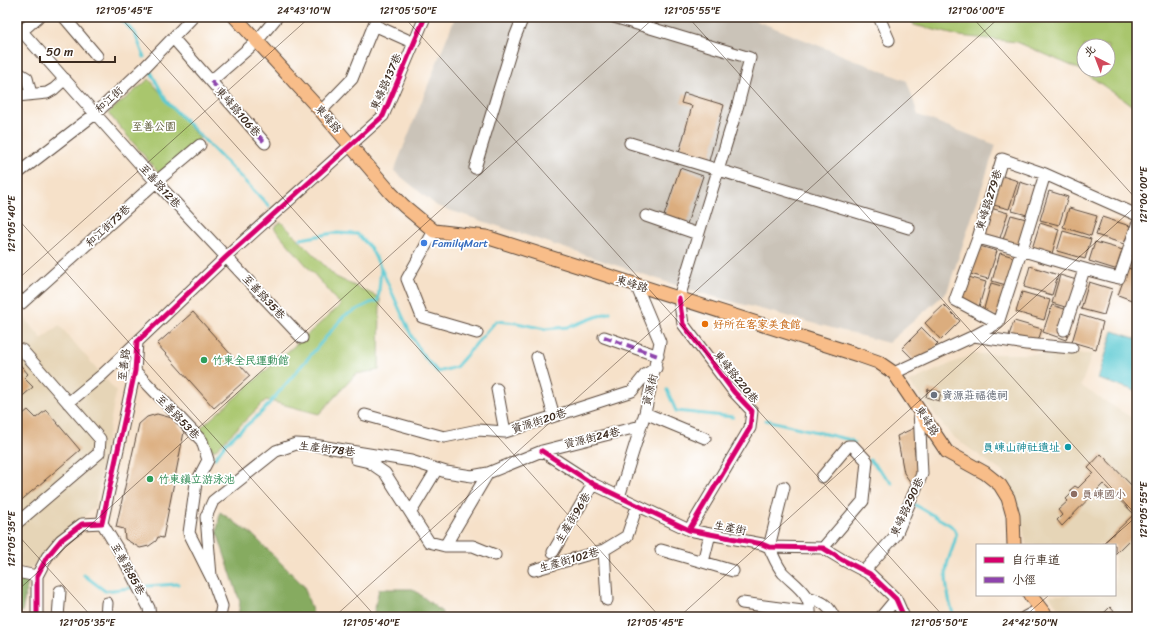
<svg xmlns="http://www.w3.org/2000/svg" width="1154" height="634" viewBox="0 0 1154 634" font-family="Sriracha,'LXGW WenKai TC',sans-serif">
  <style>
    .built { fill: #e6d5b7 }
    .industrial { fill: #cac3b8 }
    .green { fill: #a9c66d; stroke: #727846; fill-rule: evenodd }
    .forest { fill: #86ab60; stroke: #606a3f }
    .water { fill: #5dcad3; stroke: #4c7a78 }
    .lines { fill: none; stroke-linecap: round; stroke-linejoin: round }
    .stream { stroke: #5dcad3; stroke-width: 3 }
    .building { fill: #dbad7e }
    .minor-casing { stroke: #574538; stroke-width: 13 }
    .major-casing { stroke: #574538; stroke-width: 15 }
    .minor { stroke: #fff; stroke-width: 11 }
    .major { stroke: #f8bd89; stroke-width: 13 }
    .quiet { stroke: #8e44ad; stroke-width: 4; stroke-dasharray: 8 4; stroke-linecap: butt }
    .cycleway-casing { stroke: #fff; stroke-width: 8 }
    .cycleway { stroke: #d6006c; stroke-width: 5 }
    .ticks { fill: none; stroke: #3b2a1e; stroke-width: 1; stroke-opacity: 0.45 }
    .shop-dot { fill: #3f7fe0; stroke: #fff; stroke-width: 1.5 }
    .food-dot { fill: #e8710a; stroke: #fff; stroke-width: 1.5 }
    .leisure-dot { fill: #2e9e5b; stroke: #fff; stroke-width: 1.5 }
    .worship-dot { fill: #6b7280; stroke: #fff; stroke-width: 1.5 }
    .culture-dot { fill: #0f9aa8; stroke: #fff; stroke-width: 1.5 }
    .education-dot { fill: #8d6e63; stroke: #fff; stroke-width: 1.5 }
    .labels { text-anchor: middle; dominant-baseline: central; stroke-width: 3.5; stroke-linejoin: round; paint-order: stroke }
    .street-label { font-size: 11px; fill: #3b2a1e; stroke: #fff }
    .park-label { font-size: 11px; fill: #5c5936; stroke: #fff }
    .shop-label { font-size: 11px; fill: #366cbe; stroke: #fff; text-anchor: start }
    .food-label { font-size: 11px; fill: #c56008; stroke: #fff; text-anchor: start }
    .leisure-label { font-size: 11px; fill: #27864d; stroke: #fff; text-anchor: start }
    .worship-label { font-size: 11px; fill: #5b616d; stroke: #fff; text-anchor: start }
    .culture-label { font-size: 11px; fill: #0d838f; stroke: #fff; text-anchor: end }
    .education-label { font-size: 11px; fill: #785e54; stroke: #fff; text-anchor: start }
    .neatline { fill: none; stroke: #3b2a1e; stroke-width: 1.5 }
    .ticks-label { font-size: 10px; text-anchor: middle; fill: #3b2a1e }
  </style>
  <rect width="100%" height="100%" fill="#fff"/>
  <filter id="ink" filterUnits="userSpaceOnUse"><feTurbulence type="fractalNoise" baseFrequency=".025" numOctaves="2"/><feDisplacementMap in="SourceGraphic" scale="8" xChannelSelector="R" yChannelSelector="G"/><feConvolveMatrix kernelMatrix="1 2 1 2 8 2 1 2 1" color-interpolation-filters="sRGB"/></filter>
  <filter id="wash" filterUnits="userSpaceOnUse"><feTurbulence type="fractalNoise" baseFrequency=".012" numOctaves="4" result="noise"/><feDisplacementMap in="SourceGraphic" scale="16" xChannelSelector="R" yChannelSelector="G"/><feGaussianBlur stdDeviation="0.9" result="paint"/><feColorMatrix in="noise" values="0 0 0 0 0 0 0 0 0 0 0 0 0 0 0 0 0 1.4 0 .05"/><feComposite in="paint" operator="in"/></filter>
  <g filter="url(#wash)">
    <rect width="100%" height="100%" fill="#f6e1c9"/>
    <path class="built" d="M17 308 42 339 59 325 116 391 95 507 57 540 29 570 17 567Z
      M973 354H1092L1081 386 1137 421V617H1065L1049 595H1115V545H1026L1020 514 1004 473 952 436 909 382Z"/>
    <path class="industrial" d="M455 17H747L907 81 918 115 996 145 947 292 888 343 700 293 437 206 394 171Z"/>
    <path class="green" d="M910 17H1137V109L1081 70 1017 42 959 36 914 25ZM1084 46H1108V70H1084Z
      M149 79 200 139 159 173 108 113Z
      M281 222 336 277 380 298 379 370 356 374 319 414 266 400 214 451 197 431 341 305 274 228Z"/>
    <path class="forest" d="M220 512 253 535 304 586 314 617H238L240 602 217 532Z
      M17 580 28 582 22 612H17Z
      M379 589H413L442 612V617H373Z"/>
    <path class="water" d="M1113 331 1137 339V391L1098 379Z"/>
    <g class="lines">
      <path class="stream" d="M118 17 135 33 144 57
        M151 72 167 102 269 206
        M301 239 334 233 357 234 370 247 381 268 412 337 425 358 438 372 456 367 496 321 517 323 545 329 568 327 610 312
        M667 390 676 411 733 417
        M766 420 851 440 854 443
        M215 458 226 443 262 412 344 316 370 303 378 301 381 269
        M870 460 892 483
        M912 503 950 525C953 528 956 530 956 535 955 545 949 555 947 565 944 580 949 603 954 617
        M84 575 105 591 130 588
        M147 586 178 584"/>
    </g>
    <g id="blocks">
      <path class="building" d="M684 93 724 105 709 161 679 153 692 106 681 103Z
        M680 168 703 176 686 227 663 219Z
        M999 175 1018 181 1009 209 990 204Z
        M1020 182 1039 188 1031 216 1012 211Z
        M1049 191 1068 197 1059 225 1040 220Z
        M987 207 1008 213 999 241 979 235Z
        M1069 208 1097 216 1091 236 1063 227Z
        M1011 215 1030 220 1021 249 1002 243Z
        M1102 217 1130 226 1124 244 1096 235Z
        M1040 223 1059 229 1051 257 1031 252Z
        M1063 231 1091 239 1085 259 1057 251Z
        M1137 238V264L1129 262Z
        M1095 242 1123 250 1118 270 1089 261Z
        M976 245 997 251 988 279 967 273Z
        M1000 253 1021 259 1013 287 992 281Z
        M1030 266 1058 275 1052 295 1024 287Z
        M1128 268 1137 271V302L1118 295Z
        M1060 275 1083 282 1075 310 1052 303Z
        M965 276 986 282 978 310 957 304Z
        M1089 282 1112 289 1104 315 1081 309Z
        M991 283 1012 289 1004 318 983 312Z
        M1022 292 1050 300 1044 320 1016 312Z
        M944 305 960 321 941 340 925 323Z
        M1052 305 1074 312 1066 340 1043 332Z
        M193 312 250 376 214 408 157 344Z
        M1080 315 1103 322 1096 349 1072 342Z
        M1014 321 1042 329 1035 350 1007 341Z
        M922 328 938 344 918 364 902 348Z
        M17 361 28 374 24 378 33 387 17 401Z
        M928 389 941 392 939 401 926 397Z
        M17 408 23 414 28 410 36 418 46 410 80 450 17 504Z
        M157 414 172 418 184 432 163 538 158 537 156 541 149 546 140 548 125 539 124 529 116 527 139 424 147 417Z
        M914 428 921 444 914 447 916 459 921 474 911 483 904 473 897 436Z
        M1101 454 1137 491V532L1115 554V545H1102L1134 514 1103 484 1062 526 1057 520 1062 515 1058 510 1068 501 1066 499 1073 492 1070 490 1075 486 1078 488 1093 473 1088 468Z
        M1110 607 1119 617H1107L1104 613Z"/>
    </g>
  </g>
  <g filter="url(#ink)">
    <use href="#blocks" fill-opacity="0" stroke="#574538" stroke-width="1"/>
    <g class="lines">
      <defs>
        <path id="minor" d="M64 17 97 56
          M614 17 750 58 738 105 679 298 683 324 734 392 752 411 750 428 689 530
          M879 17 889 40
          M374 25 414 43
          M17 26 156 182 302 338
          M22 31 38 17
          M173 38 265 143
          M17 72 27 78 31 94
          M211 81 257 41 277 17
          M17 96 47 93 54 89 65 79
          M321 111 352 79 377 17
          M630 143 909 228
          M475 168 515 37 523 17
          M17 174 95 114 145 67 193 17
          M646 216 698 234
          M434 231 407 279 422 317 477 333
          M978 238C1025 250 1071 267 1119 278L1137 225
          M17 297 22 303 156 182 200 145
          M998 323 955 300 978 238 1002 159 1045 174 1137 215
          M1064 330 1084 270
          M974 336 1026 344 1072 348
          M604 337 658 356
          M17 349 22 350 100 439 99 453 17 523
          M537 357 554 416
          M135 371 202 441 208 460 196 483 189 533 213 581 222 606 220 617
          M894 373 974 336 998 323 1022 249 1045 174
          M497 389 505 432
          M68 403 102 375 137 342 226 257 383 116 425 17
          M645 413 705 438
          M365 415 444 437 478 430 505 432 632 391 645 375 656 368
          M542 451 593 484 689 530 762 544 769 547 823 548 843 560 870 574 896 599 904 617
          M356 459 369 462 385 473 429 542 445 546 488 473
          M822 477 848 446H853L867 461 863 501 823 548
          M784 487 769 547C773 555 777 566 783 573 797 587 812 594 810 617
          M619 497 645 413 660 342 636 285
          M411 512 437 469
          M102 523 122 556 149 608 150 617
          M710 534 703 562 733 571
          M445 546H473L495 555
          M604 550 607 600
          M661 550 703 562
          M553 552 593 484
          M534 570 604 550 627 536 637 506
          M864 571 896 535 922 474 919 409
          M17 572 37 576
          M211 576 206 517 213 501 276 451 296 444 314 445 411 461 446 472 472 476 488 473 542 451 641 426
          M807 597C821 601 828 604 834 617
          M742 603 810 612
          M37 617V576L47 557 61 540 82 524 102 523 135 371 137 342
          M58 617 60 591
          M106 617 107 603
          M881 617 896 599
          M1025 617 1040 609"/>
        <path id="major" d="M235 17 321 111 391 193 404 206 434 231 486 237 858 355 878 362 894 373 947 452 985 473 1000 485 1008 498 1013 516 1014 545
          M1030 595 1047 617"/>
      </defs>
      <use href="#minor" class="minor-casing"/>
      <use href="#major" class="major-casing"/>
      <use href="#minor" class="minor"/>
      <use href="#major" class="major"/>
      <path class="quiet" d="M211 81 265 143
        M604 337 658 356"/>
      <defs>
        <path id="cycleway" d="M679 298 683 324 734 392 752 411 750 428 689 530
          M542 451 593 484 689 530 762 544 769 547 823 548 843 560 870 574 896 599 904 617
          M37 617V576L47 557 61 540 82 524 102 523 135 371 137 342 226 257 383 116 425 17"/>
      </defs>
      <use href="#cycleway" class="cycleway-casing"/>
      <use href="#cycleway" class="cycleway"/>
    </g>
  </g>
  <path class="ticks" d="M120 17 660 617M404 17 944 617M688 17 1137 516M972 17 1137 200M17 218 376 617M17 280 310 17M17 534 92 617M1104 545 1137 516M17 591 655 17M334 617 1000 17M679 617 1137 205M1024 617 1049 595"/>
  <circle class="shop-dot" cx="424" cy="243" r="4"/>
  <circle class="food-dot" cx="705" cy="324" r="4"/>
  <g class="leisure-dot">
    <circle cx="204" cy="360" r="4"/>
    <circle cx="150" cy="479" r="4"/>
  </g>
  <circle class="worship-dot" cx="934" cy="395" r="4"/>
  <circle class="culture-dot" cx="1068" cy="447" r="4"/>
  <circle class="education-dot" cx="1074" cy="494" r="4"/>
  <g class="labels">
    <g class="street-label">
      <text transform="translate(386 82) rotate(-66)">東峰路137巷</text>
      <text transform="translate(109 100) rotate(-43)">和江街</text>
      <text transform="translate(238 112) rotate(49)">東峰路106巷</text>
      <text transform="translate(328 119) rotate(49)">東峰路</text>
      <text transform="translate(160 186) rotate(48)">至善路12巷</text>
      <text transform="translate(989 200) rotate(-73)">東峰路279巷</text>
      <text transform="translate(108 226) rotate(-43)">和江街73巷</text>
      <text transform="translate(632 284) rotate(17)">東峰路</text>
      <text transform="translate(264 297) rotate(47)">至善路35巷</text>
      <text transform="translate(124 365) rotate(-83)">至善路</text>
      <text transform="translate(736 377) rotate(51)">東峰路220巷</text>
      <text transform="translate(650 390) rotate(-76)">資源街</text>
      <text transform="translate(178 417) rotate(46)">至善路53巷</text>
      <text transform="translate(539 421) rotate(-18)">資源街20巷</text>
      <text transform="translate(927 421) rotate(57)">東峰路</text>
      <text transform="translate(592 438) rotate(-14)">資源街24巷</text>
      <text transform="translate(327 449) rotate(7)">生產街78巷</text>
      <text transform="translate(907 507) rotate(-65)">東峰路290巷</text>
      <text transform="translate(573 518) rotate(-59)">生產街96巷</text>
      <text transform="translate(730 528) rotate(11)">生產街</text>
      <text transform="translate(569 560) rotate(-16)">生產街102巷</text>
      <text transform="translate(128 569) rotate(61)">至善路85巷</text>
    </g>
    <g class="park-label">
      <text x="154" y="126">至善公園</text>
    </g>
    <g class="shop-label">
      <text x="432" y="243">FamilyMart</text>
    </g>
    <g class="food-label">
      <text x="713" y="324">好所在客家美食館</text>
    </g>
    <g class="leisure-label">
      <text x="212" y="360">竹東全民運動館</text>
      <text x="158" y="479">竹東鎮立游泳池</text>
    </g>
    <g class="worship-label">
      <text x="942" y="395">資源莊福德祠</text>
    </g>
    <g class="culture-label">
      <text x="1060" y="447">員崠山神社遺址</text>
    </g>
    <g class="education-label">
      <text x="1082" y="494">員崠國小</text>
    </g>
  </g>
  <rect width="1154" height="634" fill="none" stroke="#fff" stroke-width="44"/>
  <rect x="976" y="544" width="140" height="52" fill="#ffffff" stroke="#b1aaa5"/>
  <rect x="984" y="557" width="20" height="6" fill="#d6006c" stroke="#b1aaa5"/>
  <text x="1012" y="564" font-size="12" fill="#3b2a1e">自行車道</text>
  <rect x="984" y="577" width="20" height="6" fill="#8e44ad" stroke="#b1aaa5"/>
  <text x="1012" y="584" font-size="12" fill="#3b2a1e">小徑</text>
  <g transform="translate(1096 58) rotate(318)"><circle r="19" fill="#ffffff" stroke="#b1aaa5"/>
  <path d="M0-3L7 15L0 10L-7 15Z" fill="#d1495b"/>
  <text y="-6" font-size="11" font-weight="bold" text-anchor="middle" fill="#3b2a1e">北</text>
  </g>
  <path d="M40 56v6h75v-6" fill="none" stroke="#3b2a1e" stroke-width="2"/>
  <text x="46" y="56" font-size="12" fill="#3b2a1e" stroke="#ffffff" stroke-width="3" paint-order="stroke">50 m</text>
  <rect x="22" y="22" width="1110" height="590" class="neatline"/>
  <g class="ticks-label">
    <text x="124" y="14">121°05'45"E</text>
    <text x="304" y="14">24°43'10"N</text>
    <text x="408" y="14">121°05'50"E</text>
    <text x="692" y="14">121°05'55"E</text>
    <text x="976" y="14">121°06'00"E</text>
    <text transform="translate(1143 195) rotate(-90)" y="4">121°06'00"E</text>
    <text transform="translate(11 224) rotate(-90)" y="4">121°05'40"E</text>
    <text transform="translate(1143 510) rotate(-90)" y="4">121°05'55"E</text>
    <text transform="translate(11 539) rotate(-90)" y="4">121°05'35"E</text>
    <text x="87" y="626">121°05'35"E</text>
    <text x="371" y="626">121°05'40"E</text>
    <text x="655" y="626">121°05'45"E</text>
    <text x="939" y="626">121°05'50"E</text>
    <text x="1030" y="626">24°42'50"N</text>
  </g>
</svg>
